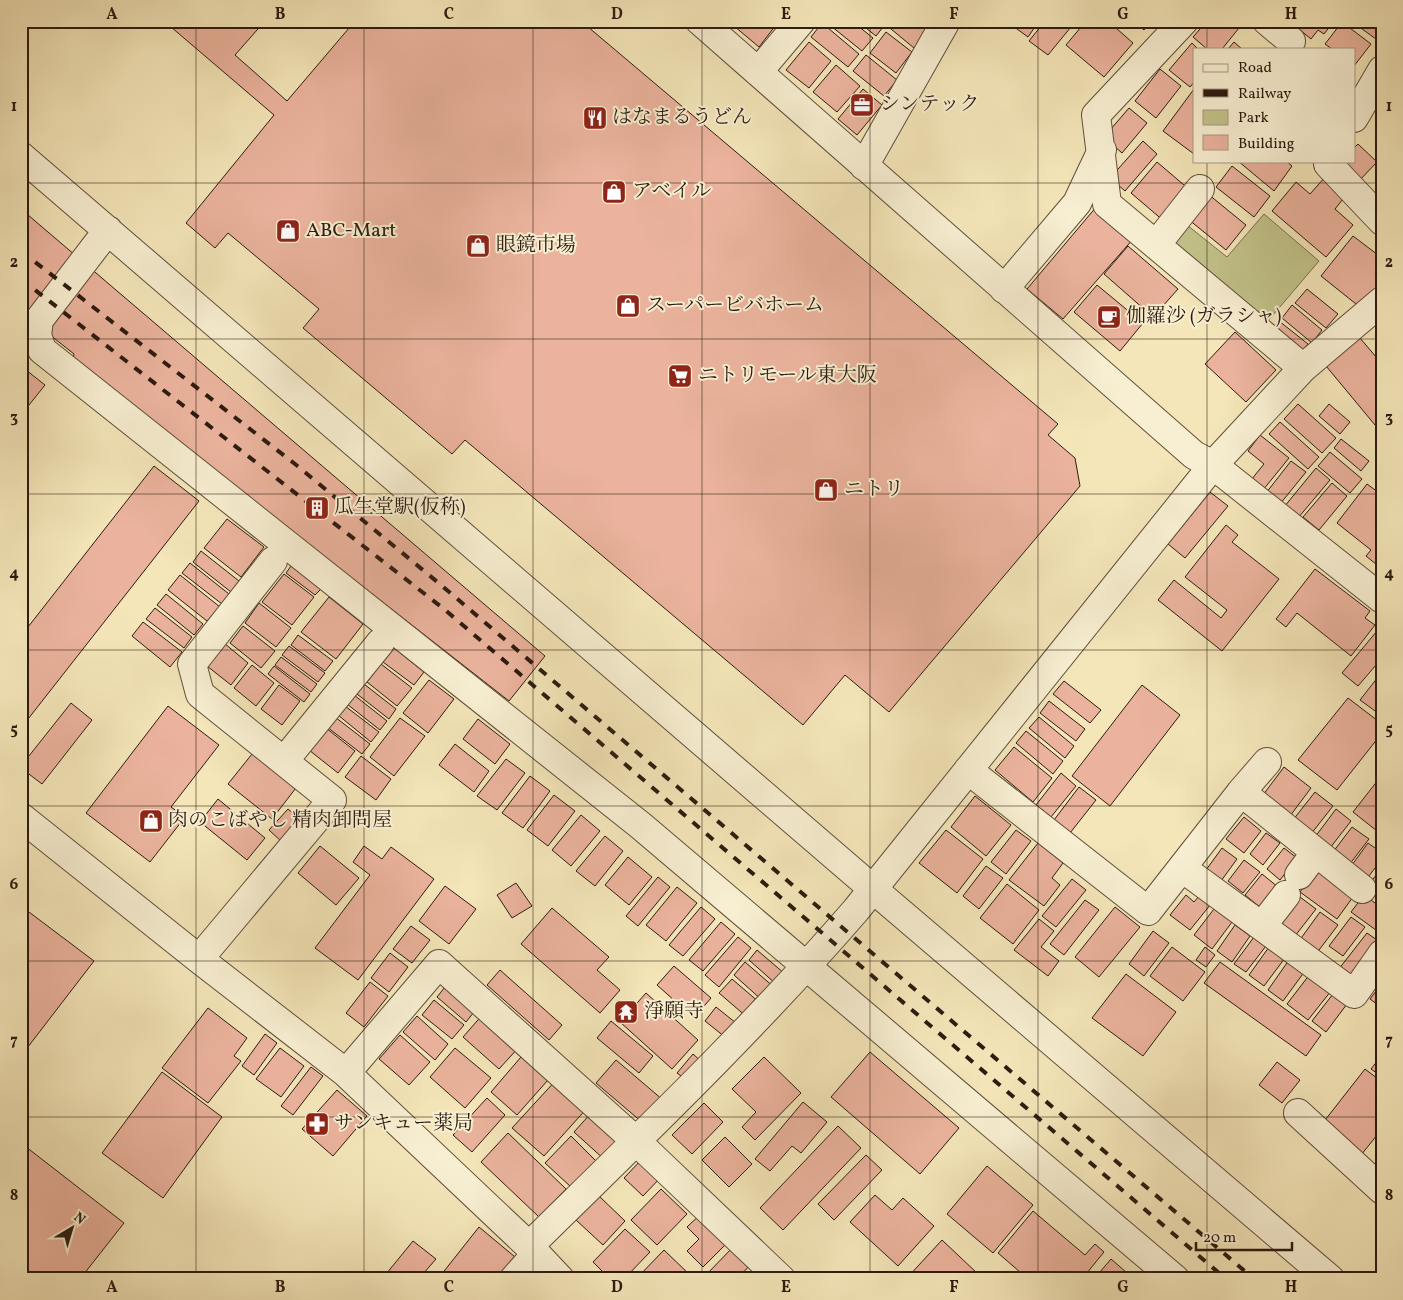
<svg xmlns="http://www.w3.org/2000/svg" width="1403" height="1300" viewBox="0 0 1403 1300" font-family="Vollkorn,'Noto Serif JP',serif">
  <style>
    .green { fill: #c2c38a; stroke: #786f4d }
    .building { fill: #ebb39d; stroke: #2d1b10 }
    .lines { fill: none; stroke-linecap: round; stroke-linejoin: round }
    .minor-casing { stroke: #5f4e3a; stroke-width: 30 }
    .minor { stroke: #f8efd2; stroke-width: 28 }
    .rail { stroke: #2d1b10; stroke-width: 4; stroke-dasharray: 9 9; stroke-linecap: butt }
    .grid { fill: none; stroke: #2d1b10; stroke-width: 1; stroke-opacity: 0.55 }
    .labels { text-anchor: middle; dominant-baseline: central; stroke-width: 4; stroke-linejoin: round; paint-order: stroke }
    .poi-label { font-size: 20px; fill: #2d1b10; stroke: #f8efd2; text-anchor: start }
    .neatline { fill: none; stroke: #2d1b10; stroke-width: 2 }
    .grid-label { font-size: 16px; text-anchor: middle; font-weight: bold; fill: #2d1b10 }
  </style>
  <rect width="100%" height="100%" fill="#f4e6b9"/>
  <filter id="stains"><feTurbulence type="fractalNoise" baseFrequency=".004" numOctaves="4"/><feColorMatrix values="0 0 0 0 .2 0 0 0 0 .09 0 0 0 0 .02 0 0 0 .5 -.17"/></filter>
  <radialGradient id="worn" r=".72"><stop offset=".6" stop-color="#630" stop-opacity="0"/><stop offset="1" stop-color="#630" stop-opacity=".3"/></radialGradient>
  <path class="green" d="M1264 214 1319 261 1262 328 1164 243 1182 221 1227 257Z"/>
  <path class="building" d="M164 21H265L235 55 287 101 355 21H581L1058 424 1048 435 1075 458 1080 486 889 712 845 675 803 725 465 440 452 454 303 328 319 309 228 233 215 248 186 223 274 115Z
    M728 21H779L759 47Z
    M852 21 873 38 862 51 826 22Z
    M857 21H886L887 22 876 36Z
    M897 21H924L931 26 914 48 891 29Z
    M1006 21H1039L1028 37Z
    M1045 21 1075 22 1048 55 1029 41Z
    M1086 21H1108L1133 43 1104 77 1066 45Z
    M1134 21H1151L1144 30Z
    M1207 21H1211L1216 25 1219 21H1240L1243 23 1222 49H1207L1193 37Z
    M1297 21H1334L1324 34 1318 30 1311 39 1294 25Z
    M1351 21H1382V31L1376 39Z
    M1342 22 1371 44 1354 66V49H1332L1325 44Z
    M822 23 859 54 848 67 811 37Z
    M886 32 912 52 896 73 870 53Z
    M809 42 831 61 809 88 786 70Z
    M1234 42 1242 49H1228Z
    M1192 43 1198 49H1194V82L1190 87 1169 70Z
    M866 55 897 80 884 96 853 71Z
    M836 65 860 86 837 112 813 92Z
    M1160 69 1181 86 1156 118 1135 101Z
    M863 89 882 105 857 135 838 119Z
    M1194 89V154L1163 131Z
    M1382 102V116L1375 112Z
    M1129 108 1147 123 1122 153 1104 137Z
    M1143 141 1157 154 1125 191 1110 178Z
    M1358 144 1377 162 1358 182 1341 161H1354V148Z
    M1238 161H1286L1292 166 1274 191Z
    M1157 162 1191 191 1165 222 1131 193Z
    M1232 166 1270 196 1254 217 1216 187Z
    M1326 176 1347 194 1335 209 1353 225 1326 257 1272 211 1296 182 1310 194Z
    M1208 194 1246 225 1226 250 1188 219Z
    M1097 206 1134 238 1063 319 1027 289Z
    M21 209 545 656 509 701 73 360 74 354 21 312Z
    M1353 236 1382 258V282L1361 308 1321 276Z
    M1128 246 1178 289 1153 317 1104 274Z
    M1097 285 1143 323 1120 351 1074 312Z
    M1307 289 1338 314 1326 328 1295 303Z
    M1292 305 1322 330 1312 343 1282 318Z
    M1279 321 1308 344 1299 356 1269 332Z
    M1235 332 1276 370 1246 402 1205 364Z
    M1360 338 1382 364V420L1375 425 1326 366Z
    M21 366 45 385 21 415Z
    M1298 404 1336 438 1322 453 1284 419Z
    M1329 404 1350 422 1340 434 1319 416Z
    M1280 422 1319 457 1308 469 1269 434Z
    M1260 435 1289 458 1263 490 1251 480 1264 464 1248 451Z
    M1341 439 1369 461 1361 471 1334 448Z
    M1330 452 1362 479 1350 493 1318 466Z
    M1291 461 1306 472 1280 504 1266 493Z
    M154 466 199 501 21 728V636Z
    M1316 468 1330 480 1298 518 1284 507Z
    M1332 483 1347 496 1319 530 1303 517Z
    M1367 484 1382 495V569L1366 556 1371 550 1337 523Z
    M1210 492 1228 506 1185 558 1168 544Z
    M227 519 264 547 241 577 204 548Z
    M1226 525 1238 535 1232 542 1279 579 1222 651 1158 600 1174 580 1221 618 1227 610 1185 577Z
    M201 551 239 581 231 592 193 562Z
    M190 563 229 594 222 604 182 573Z
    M291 566 321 589 315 595 286 573Z
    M1315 569 1370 611 1365 618 1375 625 1351 656 1297 613 1286 627 1276 619Z
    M284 574 314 597 292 625 262 602Z
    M180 575 220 607 207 621 168 590Z
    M166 594 203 624 194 635 157 605Z
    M329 597 363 624 336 659 301 632Z
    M259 603 291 628 276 647 245 623Z
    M155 608 192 637 184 648 146 619Z
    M143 622 182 652 170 667 132 636Z
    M243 626 275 651 261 668 230 643Z
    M1377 631 1382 634V658L1358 686 1342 673Z
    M298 635 333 661 325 671 291 645Z
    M224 643 248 663 231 685 207 666Z
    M289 646 325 673 318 682 282 655Z
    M394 648 424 672 414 685 383 662Z
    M281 657 317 684 311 692 275 665Z
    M381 664 412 688 397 706 367 682Z
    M252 665 274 683 256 706 234 688Z
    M274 666 310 694 304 702 268 674Z
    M1382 672V716L1360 700Z
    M429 680 454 699 428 733 403 713Z
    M1064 681 1101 710 1090 723 1053 694Z
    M364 684 396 709 389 719 357 694Z
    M279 685 300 701 282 725 261 709Z
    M1142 685 1180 715 1110 806 1072 776Z
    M354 695 387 721 380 730 347 704Z
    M1348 698 1382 724V733L1337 790 1298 760Z
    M1049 701 1085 729 1076 741 1040 713Z
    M71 703 92 720 42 784 21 768V766Z
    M168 706 219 745 171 807 185 817 150 862 86 813Z
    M345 706 379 732 371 742 338 715Z
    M335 717 370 744 362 754 327 727Z
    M1039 717 1074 746 1065 758 1029 728Z
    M400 718 425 736 394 776 370 757Z
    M478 719 510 744 495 764 463 739Z
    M326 728 355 751 338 773 309 750Z
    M1026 731 1063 761 1053 774 1016 743Z
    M455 744 489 771 474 792 439 765Z
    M1014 747 1052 778 1033 802 995 770Z
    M256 749 299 784 272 819 228 784Z
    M361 756 391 779 376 800 345 777Z
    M506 759 525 773 497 810 477 796Z
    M1284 767 1311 788 1290 816 1263 795Z
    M1061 773 1076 786 1051 817 1036 805Z
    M1382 775V835L1353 812Z
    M530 776 550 791 523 828 502 813Z
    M1079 787 1096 800 1070 833 1054 820Z
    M1315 792 1333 806 1311 834 1293 820Z
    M554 795 575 811 548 846 527 830Z
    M975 796 1011 825 986 856 951 827Z
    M218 799 265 838 247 860 200 822Z
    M288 809 301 820 282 842 269 830Z
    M1336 809 1351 821 1330 848 1315 837Z
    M581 815 600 831 571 866 552 850Z
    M1244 817 1261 831 1244 853 1226 839Z
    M1352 827 1369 839 1349 865 1333 852Z
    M946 830 983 859 957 893 919 863Z
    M1016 830 1031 841 1006 874 991 862Z
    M1266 833 1280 843 1263 865 1250 854Z
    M605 836 623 851 595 886 576 871Z
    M1038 843 1063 863 1052 878 1060 885 1044 906 1009 880Z
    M1368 843 1382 853V859L1365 881 1349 869Z
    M320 846 359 878 336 905 298 873Z
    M364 846 382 859 391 847 434 879 358 980 315 948 370 875 353 862Z
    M1222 848 1237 859 1221 881 1206 870Z
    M1284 848 1297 858 1280 880 1267 869Z
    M628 857 652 877 629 905 605 885Z
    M1244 860 1260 872 1243 893 1228 881Z
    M986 866 1003 878 979 909 963 896Z
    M1382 867V896L1368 886Z
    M1316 870 1353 897 1337 919 1300 892Z
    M1262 874 1278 887 1261 908 1245 895Z
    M658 877 670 887 638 926 626 916Z
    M1072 879 1086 890 1056 927 1042 916Z
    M516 883 532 906 512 918 497 895Z
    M1007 884 1039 910 1013 944 980 918Z
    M445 886 476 909 449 944 419 921Z
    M677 887 697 903 666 941 646 925Z
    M1186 895 1194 902 1200 895 1211 904 1190 930 1170 915Z
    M1364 895 1382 908V931L1380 933 1351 912Z
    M1300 897 1316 909 1295 936 1279 923Z
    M1085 900 1099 910 1064 955 1050 944Z
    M21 906 94 961 21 1056Z
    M701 907 715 919 683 956 669 945Z
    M1115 907 1140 927 1099 977 1075 957Z
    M552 908 609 957 597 970 620 990 600 1013 521 944Z
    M1214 909 1232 922 1212 949 1194 935Z
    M1320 912 1338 925 1316 954 1299 941Z
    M1351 917 1365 927 1343 956 1329 946Z
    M1039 919 1054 931 1041 947 1059 961 1048 976 1014 950Z
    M721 922 735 934 703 971 689 960Z
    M1235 925 1250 936 1232 962 1217 951Z
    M411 926 430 940 412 963 393 949Z
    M1153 931 1169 943 1144 976 1129 964Z
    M1367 933 1377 940 1348 977 1338 970Z
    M738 937 751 948 719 987 705 975Z
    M1254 937 1266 946 1246 972 1234 964Z
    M1172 947 1205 972 1183 1001 1150 976Z
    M1205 947 1215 955 1206 967 1196 960Z
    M1269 947 1285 958 1264 986 1249 975Z
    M757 950 785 974 776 984 749 960Z
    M390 953 408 967 389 992 371 978Z
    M1289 960 1305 971 1283 1001 1268 990Z
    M745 962 775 988 763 1001 734 975Z
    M1220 962 1321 1035 1306 1056 1204 983Z
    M674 966 711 998 694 1018 657 985Z
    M500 970 562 1025 549 1040 487 985Z
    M1126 974 1176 1012 1143 1056 1092 1018Z
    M1310 974 1331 991 1308 1020 1287 1004Z
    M732 979 760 1003 748 1018 719 993Z
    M370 982 388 996 364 1027 346 1013Z
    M449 982 478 1007 466 1022 437 997Z
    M1382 983V1008L1370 999Z
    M646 993 698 1040 672 1069 620 1022Z
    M1333 994 1347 1004 1326 1032 1312 1021Z
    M434 1000 464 1025 452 1039 422 1015Z
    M716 1007 736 1023 725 1037 705 1021Z
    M208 1008 247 1038 234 1056 241 1061 208 1103 162 1068Z
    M484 1013 520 1046 499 1069 463 1037Z
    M417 1016 448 1044 435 1060 403 1032Z
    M611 1021 653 1056 639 1073 597 1038Z
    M265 1034 277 1043 254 1075 242 1066Z
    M400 1035 430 1062 409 1085 379 1059Z
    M280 1048 304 1066 281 1097 256 1079Z
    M455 1048 491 1078 465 1108 430 1077Z
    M870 1052 959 1128 920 1174 831 1097Z
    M693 1054 703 1063 688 1081 677 1073Z
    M1382 1055V1077L1371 1069Z
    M521 1057 548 1080 517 1115 491 1092Z
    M764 1057 801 1093 755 1140 742 1127 756 1112 732 1089Z
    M616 1060 663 1100 643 1123 596 1083Z
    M1277 1062 1300 1080 1282 1103 1259 1085Z
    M311 1067 323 1076 293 1115 281 1106Z
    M1365 1069 1382 1082V1129L1361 1155 1322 1124Z
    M162 1072 222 1117 163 1198 102 1153Z
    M558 1078 589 1106 544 1156 512 1128Z
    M337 1090 367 1116 333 1156 302 1129Z
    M487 1098 505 1115 472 1152 453 1135Z
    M803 1102 827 1122 801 1153 792 1146 770 1171 755 1159Z
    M704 1103 723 1122 692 1154 672 1135Z
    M592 1112 623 1140 605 1160 574 1132Z
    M838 1126 861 1148 783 1230 760 1208Z
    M508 1133 566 1189 539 1217 481 1162Z
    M571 1136 596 1161 571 1187 545 1163Z
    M725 1137 752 1164 729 1187 702 1160Z
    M21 1143 124 1223 80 1279H21Z
    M1382 1154V1179L1370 1170Z
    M866 1155 882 1170 834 1220 818 1204Z
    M643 1158 662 1176 643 1196 624 1178Z
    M987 1166 1033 1205 993 1253 947 1214Z
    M661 1189 687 1214 657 1245 631 1220Z
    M875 1195 892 1210 903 1198 934 1226 898 1266 850 1222Z
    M599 1196 625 1221 603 1245 576 1220Z
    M1033 1211 1085 1255 1095 1244 1104 1252 1082 1279H1028L998 1253Z
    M702 1213 730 1240 703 1267 687 1251 699 1239 687 1227Z
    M479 1227 515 1257 497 1279H446L441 1275Z
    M625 1229 650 1252 624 1279H610L593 1262Z
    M942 1240 977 1273 972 1279H906Z
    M413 1241 436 1259 423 1274 429 1279H382Z
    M736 1244 753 1262 737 1279H707L704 1277Z
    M664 1250 691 1276 689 1279H636Z
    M1111 1259 1134 1279H1094Z"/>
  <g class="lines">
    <defs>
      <path id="minor" d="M700 21 1194 455 1213 465 1382 599
        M1184 21 1096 115 1107 204 1303 368
        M1267 21 1291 41
        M758 72 801 21
        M1354 118 1382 70
        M21 156 873 889 1330 1279
        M1330 161 1328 164 1382 221
        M864 166 946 21
        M108 230 39 320 37 335 42 350 640 825 1175 1279
        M1156 245 1200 189
        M1004 289 1077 203 1102 150
        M284 761 380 643
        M968 770 1148 911 1241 792 1362 889
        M1241 792 1267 762
        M21 817 199 959 346 1073 529 1246 560 1279
        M1182 868 1354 994 1382 954
        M1299 875 1316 852
        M1262 926 1286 895
        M199 959 332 800 200 694 192 664 273 561
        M346 1073 439 964 636 1141 781 1279
        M1298 1113 1382 1190
        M529 1246C640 1137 754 1028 856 910L1213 465 1303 368 1382 301
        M514 1279 536 1254"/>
    </defs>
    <use href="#minor" class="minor-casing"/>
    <use href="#minor" class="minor"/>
    <path class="rail" d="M21 251 295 464 441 585 1254 1279
      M21 279 444 609 1226 1279"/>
  </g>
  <path class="grid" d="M196 21V1279M364 21V1279M533 21V1279M702 21V1279M870 21V1279M1038 21V1279M1207 21V49M1207 161V1279M21 183H1382M21 339H1382M21 494H1382M21 650H1382M21 806H1382M21 961H1382M21 1117H1382"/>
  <defs>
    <symbol id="office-square" viewBox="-11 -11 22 22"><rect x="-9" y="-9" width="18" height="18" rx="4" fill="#8f2418" stroke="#f8efd2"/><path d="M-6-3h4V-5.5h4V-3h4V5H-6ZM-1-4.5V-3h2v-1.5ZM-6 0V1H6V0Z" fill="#fff"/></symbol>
    <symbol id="restaurant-square" viewBox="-11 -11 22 22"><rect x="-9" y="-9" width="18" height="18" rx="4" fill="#8f2418" stroke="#f8efd2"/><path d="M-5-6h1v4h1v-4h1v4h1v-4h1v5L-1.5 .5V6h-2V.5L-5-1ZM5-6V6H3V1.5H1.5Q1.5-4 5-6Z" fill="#fff"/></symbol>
    <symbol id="shop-square" viewBox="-11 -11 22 22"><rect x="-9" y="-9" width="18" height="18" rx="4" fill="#8f2418" stroke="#f8efd2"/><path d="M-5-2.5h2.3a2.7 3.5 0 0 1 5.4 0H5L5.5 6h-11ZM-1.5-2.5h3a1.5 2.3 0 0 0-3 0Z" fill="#fff"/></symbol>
    <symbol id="cafe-square" viewBox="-11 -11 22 22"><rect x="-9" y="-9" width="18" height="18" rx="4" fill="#8f2418" stroke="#f8efd2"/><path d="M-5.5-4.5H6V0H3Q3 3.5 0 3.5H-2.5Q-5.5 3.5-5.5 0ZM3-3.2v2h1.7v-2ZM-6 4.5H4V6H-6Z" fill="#fff"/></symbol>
    <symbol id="supermarket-square" viewBox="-11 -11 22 22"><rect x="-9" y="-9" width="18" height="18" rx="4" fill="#8f2418" stroke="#f8efd2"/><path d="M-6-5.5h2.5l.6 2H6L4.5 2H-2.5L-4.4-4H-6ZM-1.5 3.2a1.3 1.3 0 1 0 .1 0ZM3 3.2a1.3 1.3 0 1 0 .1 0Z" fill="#fff"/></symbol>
    <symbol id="building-square" viewBox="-11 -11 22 22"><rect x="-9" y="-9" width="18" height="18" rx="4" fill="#8f2418" stroke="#f8efd2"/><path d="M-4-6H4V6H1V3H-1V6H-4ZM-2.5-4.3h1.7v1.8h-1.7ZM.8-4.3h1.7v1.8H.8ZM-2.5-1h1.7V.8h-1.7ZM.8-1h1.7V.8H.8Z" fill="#fff"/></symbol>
    <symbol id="temple-square" viewBox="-11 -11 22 22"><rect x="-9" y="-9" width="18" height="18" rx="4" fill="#8f2418" stroke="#f8efd2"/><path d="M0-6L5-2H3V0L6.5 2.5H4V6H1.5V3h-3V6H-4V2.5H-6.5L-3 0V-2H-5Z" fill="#fff"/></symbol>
    <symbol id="pharmacy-square" viewBox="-11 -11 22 22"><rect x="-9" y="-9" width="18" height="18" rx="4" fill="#8f2418" stroke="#f8efd2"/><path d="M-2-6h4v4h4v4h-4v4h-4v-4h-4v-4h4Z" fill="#fff"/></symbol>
  </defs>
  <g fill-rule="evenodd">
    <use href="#office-square" x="848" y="91" width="28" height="28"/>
    <use href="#restaurant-square" x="581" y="104" width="28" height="28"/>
    <use href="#shop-square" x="600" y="178" width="28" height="28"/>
    <use href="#shop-square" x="274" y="217" width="28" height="28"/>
    <use href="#shop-square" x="464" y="232" width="28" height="28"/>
    <use href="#shop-square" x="614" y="292" width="28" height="28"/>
    <use href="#cafe-square" x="1095" y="303" width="28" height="28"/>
    <use href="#supermarket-square" x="666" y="362" width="28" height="28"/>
    <use href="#shop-square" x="812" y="476" width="28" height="28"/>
    <use href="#building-square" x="303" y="494" width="28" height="28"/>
    <use href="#shop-square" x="137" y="807" width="28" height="28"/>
    <use href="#temple-square" x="612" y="998" width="28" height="28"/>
    <use href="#pharmacy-square" x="303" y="1110" width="28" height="28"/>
  </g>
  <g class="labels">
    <g class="poi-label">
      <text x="880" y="105">シンテック</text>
      <text x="612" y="118">はなまるうどん</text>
      <text x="632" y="192">アベイル</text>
      <text x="306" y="231">ABC-Mart</text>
      <text x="496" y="246">眼鏡市場</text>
      <text x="646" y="306">スーパービバホーム</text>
      <text x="1126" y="317">伽羅沙 (ガラシャ)</text>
      <text x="698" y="376">ニトリモール東大阪</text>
      <text x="844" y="490">ニトリ</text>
      <text x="334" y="508">瓜生堂駅(仮称)</text>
      <text x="168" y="821">肉のこばやし 精肉卸問屋</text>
      <text x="644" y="1012">淨願寺</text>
      <text x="334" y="1124">サンキュー薬局</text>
    </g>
  </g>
  <rect width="1403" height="1300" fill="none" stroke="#f4e6b9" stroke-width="55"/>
  <rect x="1193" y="48" width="162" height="115" fill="#f8efd2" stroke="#a79a84"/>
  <rect x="1203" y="64" width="25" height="8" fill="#f8efd2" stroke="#a79a84"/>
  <text x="1238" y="72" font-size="15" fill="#2d1b10">Road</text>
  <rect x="1203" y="89" width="25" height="8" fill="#2d1b10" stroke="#a79a84"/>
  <text x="1238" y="98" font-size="15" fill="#2d1b10">Railway</text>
  <rect x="1203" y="110" width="25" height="15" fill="#c2c38a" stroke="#a79a84"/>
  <text x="1238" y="122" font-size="15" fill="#2d1b10">Park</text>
  <rect x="1203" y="135" width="25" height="15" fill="#ebb39d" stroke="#a79a84"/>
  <text x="1238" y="148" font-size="15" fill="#2d1b10">Building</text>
  <g transform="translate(72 1228) rotate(38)" stroke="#f8efd2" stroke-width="4" paint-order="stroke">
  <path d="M0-4L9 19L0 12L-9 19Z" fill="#2d1b10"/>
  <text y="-8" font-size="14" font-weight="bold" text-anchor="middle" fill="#2d1b10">N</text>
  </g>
  <path d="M1196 1242v8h96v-8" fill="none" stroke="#2d1b10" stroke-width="2.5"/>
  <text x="1203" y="1242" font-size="15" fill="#2d1b10" stroke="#f8efd2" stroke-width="4" paint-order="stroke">20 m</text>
  <rect x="28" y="28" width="1348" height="1244" class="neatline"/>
  <g class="grid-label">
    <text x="112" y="19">A</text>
    <text x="280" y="19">B</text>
    <text x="449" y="19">C</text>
    <text x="617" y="19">D</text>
    <text x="786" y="19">E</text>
    <text x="954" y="19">F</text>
    <text x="1123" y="19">G</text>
    <text x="1291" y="19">H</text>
    <text x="14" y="111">1</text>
    <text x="1389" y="111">1</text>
    <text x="14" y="267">2</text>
    <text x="1389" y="267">2</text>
    <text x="14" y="422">3</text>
    <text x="1389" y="422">3</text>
    <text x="14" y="578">4</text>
    <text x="1389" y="578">4</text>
    <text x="14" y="734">5</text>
    <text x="1389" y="734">5</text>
    <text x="14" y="889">6</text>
    <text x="1389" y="889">6</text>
    <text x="14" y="1045">7</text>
    <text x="1389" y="1045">7</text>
    <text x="14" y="1200">8</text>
    <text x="1389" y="1200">8</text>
    <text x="112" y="1292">A</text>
    <text x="280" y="1292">B</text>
    <text x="449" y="1292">C</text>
    <text x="617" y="1292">D</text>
    <text x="786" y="1292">E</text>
    <text x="954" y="1292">F</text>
    <text x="1123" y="1292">G</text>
    <text x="1291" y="1292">H</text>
  </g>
  <rect width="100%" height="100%" filter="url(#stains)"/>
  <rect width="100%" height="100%" fill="url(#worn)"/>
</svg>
